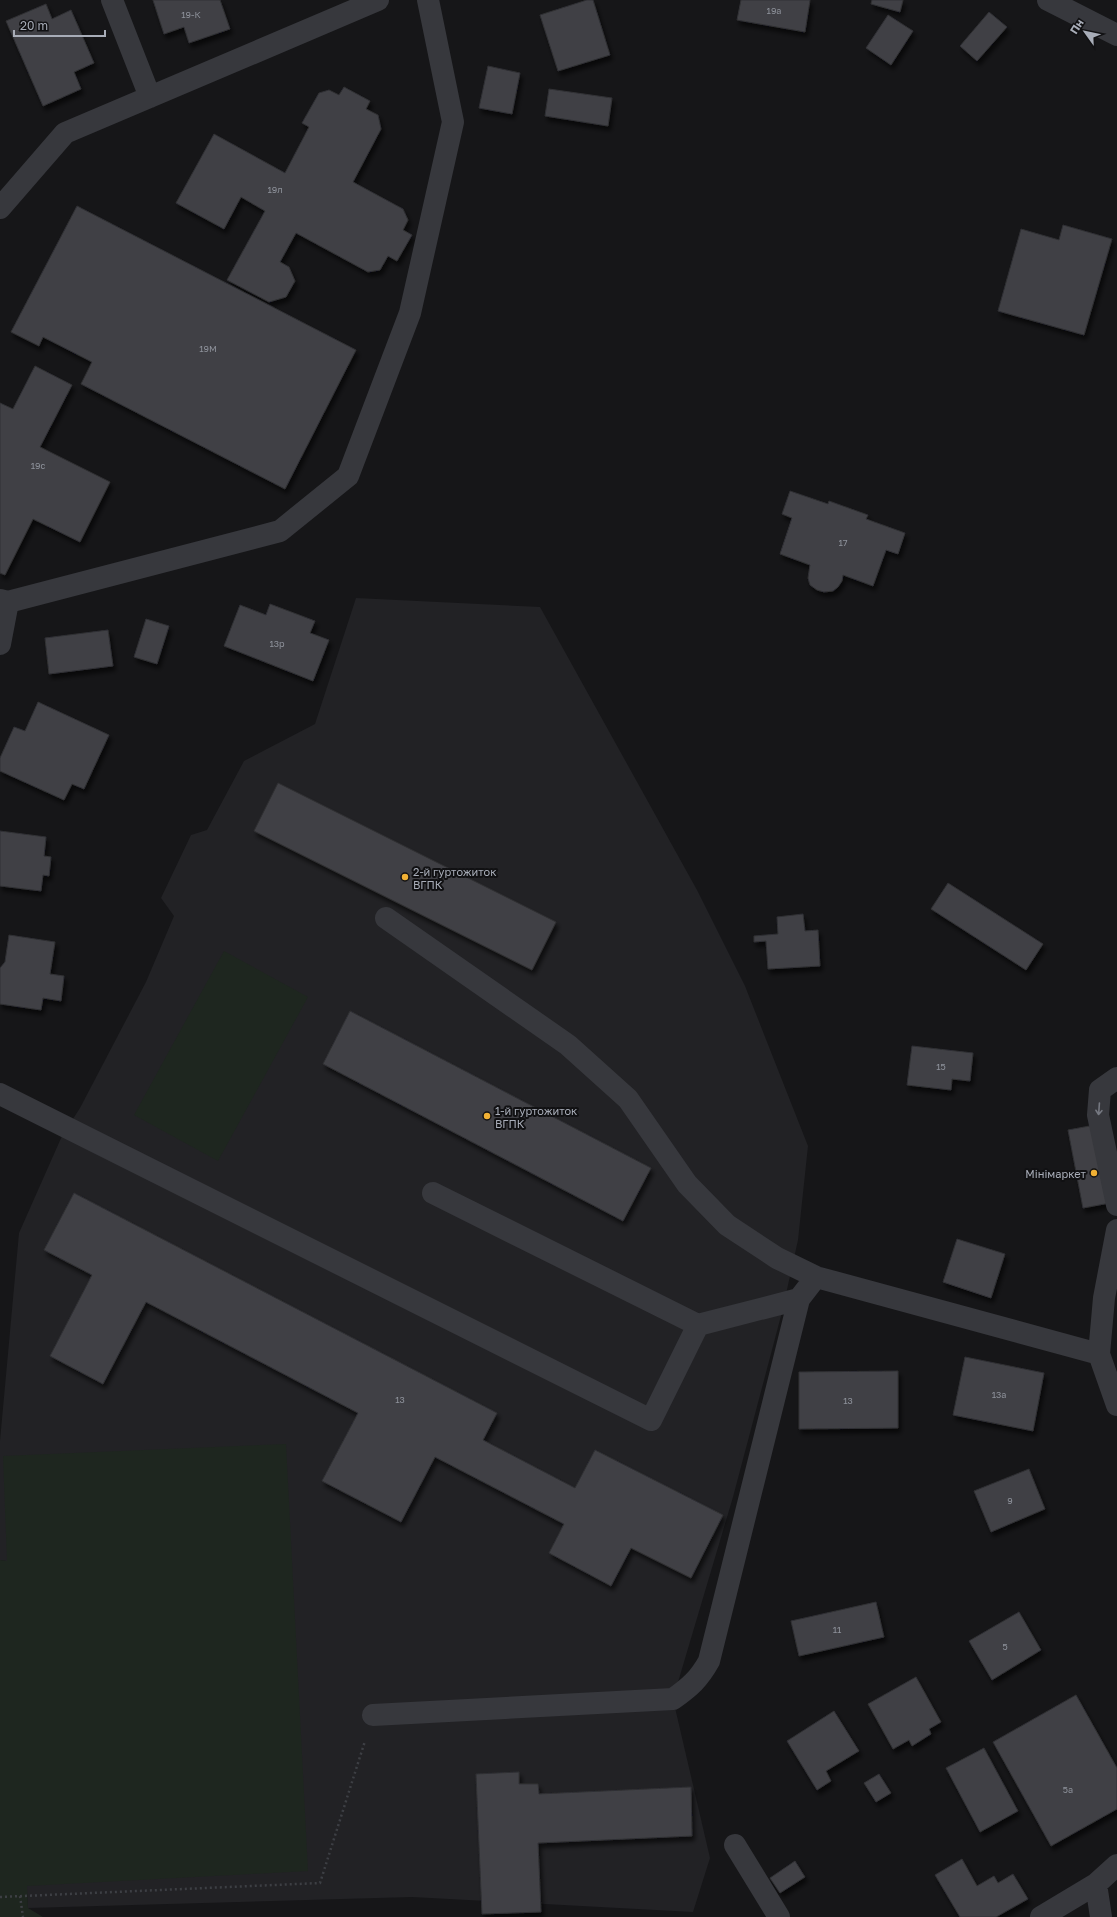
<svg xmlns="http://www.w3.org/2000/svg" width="1117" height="1917" viewBox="0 0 1117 1917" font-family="'Golos Text',sans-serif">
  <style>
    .built { fill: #222225 }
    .green { fill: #1e261f }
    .building { fill: #404145; stroke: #303034; filter: url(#shadow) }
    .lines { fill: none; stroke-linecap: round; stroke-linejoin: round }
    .path { stroke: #3d3f44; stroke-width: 2.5; stroke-dasharray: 2 3; stroke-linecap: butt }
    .minor { stroke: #37383d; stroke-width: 22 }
    .oneway { stroke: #757881 }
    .poi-dot { fill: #f2b134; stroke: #111113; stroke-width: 1.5 }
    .labels { text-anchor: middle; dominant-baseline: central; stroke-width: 4; stroke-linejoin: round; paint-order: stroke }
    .number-label { font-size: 9px; fill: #8e929b }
    .poi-label { font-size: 11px; fill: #a8adb8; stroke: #111113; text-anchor: start }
  </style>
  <defs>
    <filter id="shadow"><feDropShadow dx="2.5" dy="4.5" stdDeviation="2" flood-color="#0009"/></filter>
  </defs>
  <rect width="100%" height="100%" fill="#161618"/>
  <path class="built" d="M356 598 540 607 697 890 745 986 808 1146 798 1240 782 1312 733 1497 673 1699 710 1858 693 1912 412 1897 28 1908 6 1561 0 1560V1441L19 1233 62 1136 80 1108 146 982 174 916 161 898 191 835 207 830 244 761 315 724Z"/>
  <path class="green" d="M224 951 308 997 218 1161 134 1115Z
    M286 1444 308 1871 27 1886 28 1908 43 1917H0V1560L7 1561 3 1456Z"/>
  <path class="building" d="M153 0H220L230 29 189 43 184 27 164 34Z
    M587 0H593L610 55 558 71 540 15Z
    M741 0H810L805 32 737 20Z
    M872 0H903L900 12 871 4Z
    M46 4 52 19 71 10 94 63 74 72 81 89 43 106 6 21Z
    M989 12 1007 27 977 61 960 46Z
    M888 15 913 31 891 65 866 48Z
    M488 66 520 73 512 114 479 108Z
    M344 87 370 101 366 109 378 115 381 129 353 182 403 209 408 220 403 230 412 235 397 261 388 256 380 270 368 272 296 233 280 262 289 267 295 281 286 297 269 302 227 280 265 211 241 197 224 229 176 203 214 134 285 173 309 127 302 123 319 93 329 90 339 95Z
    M549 89 612 98 608 126 545 116Z
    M77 206 356 350 285 489 81 384 92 362 43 337 39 346 11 332Z
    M1063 225 1112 239 1084 335 998 311 1021 229 1059 240Z
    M35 366 72 385 40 447 110 482 80 542 33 519 5 575 0 573V403L13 409Z
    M790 491 828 504 829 501 868 515 866 519 905 533 898 554 886 550 873 586 843 575 842 581 838 587 833 591 824 592 817 590 810 585 808 578 810 565 780 554 792 518 782 514Z
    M270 604 315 621 310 633 329 640 313 681 224 646 240 605 266 615Z
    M146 619 169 626 157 664 134 657Z
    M108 630 113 666 49 674 45 638Z
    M38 702 109 735 84 789 72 784 64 800 0 771V758L14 727 25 731Z
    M278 783 556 922 532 970 254 831Z
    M0 831 46 837 44 856 51 857 49 876 43 875 41 891 0 886Z
    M948 883 1043 944 1026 970 931 909Z
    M803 914 805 931 818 930 820 966 768 969 766 941 754 942V936L778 934 777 917Z
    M9 935 55 942 50 974 64 976 61 1001 43 998 41 1010 0 1004V968L5 962Z
    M350 1011 651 1168 623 1221 323 1064Z
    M912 1046 973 1053 970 1081 952 1079 951 1090 907 1085Z
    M1095 1125 1110 1203 1083 1208 1068 1130Z
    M74 1193 497 1413 483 1440 575 1488 595 1450 723 1515 691 1578 631 1548 611 1586 549 1553 564 1524 435 1457 401 1522 322 1481 358 1413 146 1302 103 1384 50 1356 92 1275 44 1250Z
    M957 1239 1005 1254 991 1298 943 1282Z
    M965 1357 1044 1373 1033 1431 953 1415Z
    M898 1371V1428L799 1429V1372Z
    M1029 1469 1045 1509 991 1532 974 1491Z
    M876 1602 884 1637 799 1656 791 1621Z
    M1019 1612 1041 1650 992 1680 969 1641Z
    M916 1677 941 1722 929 1729 931 1734 912 1746 909 1740 893 1749 868 1704Z
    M1076 1695 1117 1768V1809L1051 1846 993 1742Z
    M834 1711 859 1751 826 1771 831 1781 817 1790 787 1741Z
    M984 1748 1018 1811 980 1832 946 1768Z
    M519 1772V1784H538L539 1794 691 1787 692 1836 538 1843 541 1912 482 1914 476 1774Z
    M879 1774 891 1793 876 1802 864 1783Z
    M962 1859 977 1886 994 1876 998 1883 1013 1874 1028 1899 996 1917H960L935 1875Z
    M795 1861 805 1877 780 1893 770 1878Z"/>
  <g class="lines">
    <path class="path" d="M20 1896 23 1917
      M0 1897 320 1883 365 1741"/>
    <path class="minor" d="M112 0 150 97
      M1048 0 1117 35
      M0 208 65 133 378 0
      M0 600 8 602 280 531 348 476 410 313 453 122 428 0
      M0 644 8 602
      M386 918 568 1045 628 1099 687 1184 727 1225 777 1258 816 1277 1099 1354
      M1117 1078 1100 1090 1098 1115 1117 1205
      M0 1094 651 1420 698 1325
      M433 1193 698 1325 799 1299
      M1117 1230 1104 1298 1099 1354 1117 1405
      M373 1715 673 1699C690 1687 699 1679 709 1661L799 1299 816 1277
      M735 1845 779 1917
      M1096 1884 1101 1917
      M1041 1917 1096 1884 1117 1865"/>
  </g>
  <defs><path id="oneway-shaft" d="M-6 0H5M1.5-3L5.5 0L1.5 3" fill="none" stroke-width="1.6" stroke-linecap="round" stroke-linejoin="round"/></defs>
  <use class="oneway" href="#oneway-shaft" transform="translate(1099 1109) rotate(94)"/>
  <g class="poi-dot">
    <circle cx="405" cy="877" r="4"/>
    <circle cx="487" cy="1116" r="4"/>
    <circle cx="1094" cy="1173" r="4"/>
  </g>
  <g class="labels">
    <g class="number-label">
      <text x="774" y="10">19а</text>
      <text x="191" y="14">19-К</text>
      <text x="275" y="189">19л</text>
      <text x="208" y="348">19М</text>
      <text x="38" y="465">19с</text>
      <text x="843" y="542">17</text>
      <text x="277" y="643">13р</text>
      <text x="941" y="1066">15</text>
      <text x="999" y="1394">13а</text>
      <text x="400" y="1399">13</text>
      <text x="848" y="1400">13</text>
      <text x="1010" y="1500">9</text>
      <text x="837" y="1629">11</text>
      <text x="1005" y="1646">5</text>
      <text x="1068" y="1789">5а</text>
    </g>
    <g class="poi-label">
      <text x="413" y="871">2-й гуртожиток<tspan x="413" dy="13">ВГПК</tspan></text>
      <text x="495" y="1110">1-й гуртожиток<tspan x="495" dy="13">ВГПК</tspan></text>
      <text x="1086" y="1173" text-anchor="end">Мінімаркет</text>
    </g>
  </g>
  <g transform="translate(1085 32) rotate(303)" stroke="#111113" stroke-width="3" paint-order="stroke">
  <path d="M0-3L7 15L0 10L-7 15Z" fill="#a8adb8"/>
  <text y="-6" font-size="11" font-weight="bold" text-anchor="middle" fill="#a8adb8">Пн</text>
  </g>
  <path d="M14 30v6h91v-6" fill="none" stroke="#a8adb8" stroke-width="2"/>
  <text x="20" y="30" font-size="12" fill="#a8adb8" stroke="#111113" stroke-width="3" paint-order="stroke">20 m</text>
</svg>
